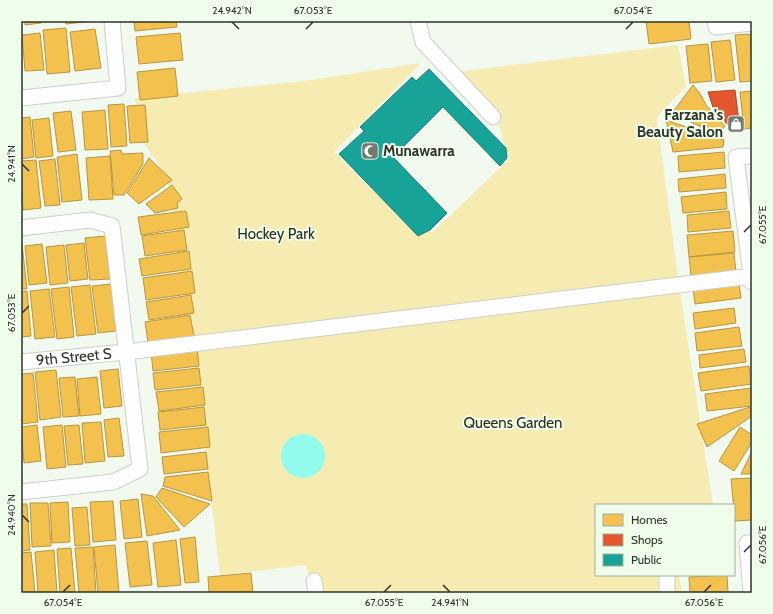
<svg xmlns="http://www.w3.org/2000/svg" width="773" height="614" viewBox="0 0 773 614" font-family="Cabin,sans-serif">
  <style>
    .green { fill: #f6ebb0 }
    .water { fill: #92fbec }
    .homes { fill: #f2c14e; stroke: #b79644 }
    .shops { fill: #e4572e; stroke: #ad4c2d }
    .public { fill: #17a398; stroke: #1e8178 }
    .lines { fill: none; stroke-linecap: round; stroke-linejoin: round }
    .minor-casing { stroke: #cbd1c9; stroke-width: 17 }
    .minor { stroke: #fdfefd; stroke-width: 15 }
    .ticks { fill: none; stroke: #2e332c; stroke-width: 1.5 }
    .labels { text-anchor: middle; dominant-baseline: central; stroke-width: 4; stroke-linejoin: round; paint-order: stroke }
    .poi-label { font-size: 15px; font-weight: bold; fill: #2e332c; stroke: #effeeb; text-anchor: end }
    .park-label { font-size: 15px; fill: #302a18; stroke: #effeeb }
    .street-label { font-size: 15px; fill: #2e332c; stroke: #effeeb }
    .neatline { fill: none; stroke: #2e332c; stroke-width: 1.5 }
    .ticks-label { font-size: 10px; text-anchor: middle; fill: #2e332c }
  </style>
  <rect width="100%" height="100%" fill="#f2faef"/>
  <path class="green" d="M678 45 686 87 662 111 657 119 679 285 713 505H596V575H679L682 593H313L306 565 220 575 193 343 167 176 143 142 135 98 304 81 421 63 334 152 414 231 433 232 509 159 497 118 455 72Z"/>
  <path class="water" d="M281 456a22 22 0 1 1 44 0a22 22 0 1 1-44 0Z"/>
  <path class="homes" d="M25 21H41V23L25 25Z
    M65 21H93L66 24Z
    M134 21H176L177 27 135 31Z
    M646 21H689L691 39 649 44Z
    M66 28 70 72 47 74 43 30Z
    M95 29 101 68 75 71 70 32Z
    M40 33 44 70 25 71 22 35Z
    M180 33 183 60 139 64 136 37Z
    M751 34 752 81 740 82 735 35Z
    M730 40 735 80 716 82 711 42Z
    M708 44 712 81 690 83 686 46Z
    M175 68 178 96 140 100 137 72Z
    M693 85 701 95 706 105 725 126 718 135 672 113Z
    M752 91V128L744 129 740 92Z
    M124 104 127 146 111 147 108 105Z
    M145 105 148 142 130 143 127 106Z
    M105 110 108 149 85 150 82 112Z
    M71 111 76 150 58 152 53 113Z
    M30 117 34 157 21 159V118Z
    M49 118 53 156 36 158 32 120Z
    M666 120 724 140 723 147 673 152Z
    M121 150 122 154 143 153V164L124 195H114L110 151Z
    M724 152 725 168 679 172 678 156Z
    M77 154 82 200 62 202 57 157Z
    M110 156 113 199 89 200 86 158Z
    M149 158 172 180 139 204 127 193Z
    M55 159 60 205 45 206 39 161Z
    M36 160 41 208 23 210 21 161Z
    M725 174 726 188 679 192 678 179Z
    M172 185 182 199 177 203 178 208 155 213 146 204Z
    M726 192 727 209 683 213 681 197Z
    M186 211 189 227 141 235 138 217Z
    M729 211 731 228 688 232 687 215Z
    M184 230 187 250 145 256 142 236Z
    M733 231 735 252 689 257 687 235Z
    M105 236 110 279 90 280 85 238Z
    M84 243 88 279 70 281 66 245Z
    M21 244H22L27 289H21Z
    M42 244 47 283 29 285 25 246Z
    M64 245 68 283 50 285 46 247Z
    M189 251 191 269 142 276 139 259Z
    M734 253 736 272 691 276 689 257Z
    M192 271 195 293 146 300 143 278Z
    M739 282 741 298 695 304 693 288Z
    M111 284 116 331 98 333 92 286Z
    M90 285 96 334 77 336 71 287Z
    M69 287 74 337 57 339 51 289Z
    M49 289 55 337 35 339 30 291Z
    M27 291 31 336 21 337V292Z
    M191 295 194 313 149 320 146 302Z
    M734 308 736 323 695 329 693 313Z
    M190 315 194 336 148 342 145 322Z
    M739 327 742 346 697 351 695 333Z
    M197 347 199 366 153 371 151 352Z
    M744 349 746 362 700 368 699 355Z
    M749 366 752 384 701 391 698 373Z
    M199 368 201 385 155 390 153 373Z
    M118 369 122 406 104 408 100 371Z
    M56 370 61 417 40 420 35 372Z
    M33 373 38 422 21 424V374Z
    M75 377 79 416 63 417 59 378Z
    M97 377 101 414 80 416 77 379Z
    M203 387 205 405 159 411 156 392Z
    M751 388 752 406 707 411 705 394Z
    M204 407 206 425 160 430 158 412Z
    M750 407 752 416 707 447 697 424Z
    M119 418 124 456 108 457 104 420Z
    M101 422 105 461 85 463 82 423Z
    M37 425 41 461 24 463 21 427Z
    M62 425 66 467 47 469 43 427Z
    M79 425 83 464 68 465 64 426Z
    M208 427 210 447 161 453 159 432Z
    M740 427 752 435V442L734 471 719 461Z
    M752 451V474H741Z
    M206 452 208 469 164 474 162 457Z
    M208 472 212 501 163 486 165 477Z
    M751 478 752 520 735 521 731 479Z
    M162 488 210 504 184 527 156 497Z
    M141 494 153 496 180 530 147 536Z
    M138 499 142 537 124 539 120 501Z
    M113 501 116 540 93 542 90 502Z
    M68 502 70 542 52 543 50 503Z
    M30 503H48L51 546 32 547Z
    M21 504H27L30 550 21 551Z
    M87 507 90 545 75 546 72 508Z
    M195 537 199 582 185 583 180 539Z
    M176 540 181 585 158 587 153 543Z
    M147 541 152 585 130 587 125 543Z
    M115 545 119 593H98L94 547Z
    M93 547 96 593H79L75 548Z
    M71 548 75 593H60L57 549Z
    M54 550 57 593H38L35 552Z
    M31 552 35 593H21V553Z
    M251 573 253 593H209L208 577Z
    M727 575 728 593H690L689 577Z"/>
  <path class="shops" d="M735 90 740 130 731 127 725 122 724 112 715 113 708 92Z"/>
  <path class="public" d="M429 69 506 148 507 158 500 166 443 107 393 157 447 213 430 230 418 236 339 154 364 131 360 127 412 77 416 81Z"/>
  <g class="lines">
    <defs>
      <g id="minor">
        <path d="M418 21 423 42 493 117"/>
        <path d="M715 21 716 27 752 23"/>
        <path d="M21 98 118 88 112 21"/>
        <path d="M752 156 736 157 752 282"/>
        <path d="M21 228 90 220 112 226 140 469 113 482 21 492"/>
        <path id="s1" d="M21 362 126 352 752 276"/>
        <path d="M667 575V593"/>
        <path d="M314 581 316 593"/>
        <path d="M751 593 747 543H752"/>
      </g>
    </defs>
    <use href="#minor" class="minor-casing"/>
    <use href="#minor" class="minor"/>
  </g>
  <path class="ticks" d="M232 22 239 29M306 29 313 22M626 29 633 22M22 164 29 171M744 232 751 225M22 313 29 306M22 515 29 522M744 552 751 545M443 585 450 592M63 592 70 585M384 592 391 585M704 592 711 585"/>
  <defs>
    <symbol id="shop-square" viewBox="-11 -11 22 22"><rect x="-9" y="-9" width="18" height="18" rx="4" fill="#737970" stroke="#effeeb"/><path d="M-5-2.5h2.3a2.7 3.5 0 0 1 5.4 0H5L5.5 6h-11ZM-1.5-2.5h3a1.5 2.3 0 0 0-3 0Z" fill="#fff"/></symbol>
    <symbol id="mosque-square" viewBox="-11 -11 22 22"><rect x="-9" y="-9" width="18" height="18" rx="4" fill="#737970" stroke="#effeeb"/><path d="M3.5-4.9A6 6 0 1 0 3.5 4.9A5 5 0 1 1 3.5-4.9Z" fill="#fff"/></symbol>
  </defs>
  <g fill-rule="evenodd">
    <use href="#shop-square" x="726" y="114" width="20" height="20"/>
    <use href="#mosque-square" x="360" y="141" width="20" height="20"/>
  </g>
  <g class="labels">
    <g class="poi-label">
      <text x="723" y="115">Farzana's<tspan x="723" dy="17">Beauty Salon</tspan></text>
      <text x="383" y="151" text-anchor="start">Munawarra</text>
    </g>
    <g class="park-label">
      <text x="276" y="234">Hockey Park</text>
      <text x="513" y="423">Queens Garden</text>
    </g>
    <g class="street-label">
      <text stroke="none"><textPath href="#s1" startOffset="53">9th Street S</textPath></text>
    </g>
  </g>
  <rect width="773" height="614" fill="none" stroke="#effeeb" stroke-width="44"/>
  <rect x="595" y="504" width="140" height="72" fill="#effeeb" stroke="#a2ad9f"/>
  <rect x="603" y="514" width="20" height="12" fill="#f2c14e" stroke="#a2ad9f"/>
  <text x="631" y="524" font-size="12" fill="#2e332c">Homes</text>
  <rect x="603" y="534" width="20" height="12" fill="#e4572e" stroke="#a2ad9f"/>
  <text x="631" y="544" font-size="12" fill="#2e332c">Shops</text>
  <rect x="603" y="554" width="20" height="12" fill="#17a398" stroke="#a2ad9f"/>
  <text x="631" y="564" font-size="12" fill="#2e332c">Public</text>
  <rect x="22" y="22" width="729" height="570" class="neatline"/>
  <g class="ticks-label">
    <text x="232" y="14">24.942°N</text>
    <text x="313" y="14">67.053°E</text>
    <text x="633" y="14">67.054°E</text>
    <text transform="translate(11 164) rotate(-90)" y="4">24.941°N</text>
    <text transform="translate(762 225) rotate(-90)" y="4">67.055°E</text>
    <text transform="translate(11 313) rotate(-90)" y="4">67.053°E</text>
    <text transform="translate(11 515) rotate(-90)" y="4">24.940°N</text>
    <text transform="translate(762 545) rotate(-90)" y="4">67.056°E</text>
    <text x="63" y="606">67.054°E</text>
    <text x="384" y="606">67.055°E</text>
    <text x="450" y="606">24.941°N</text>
    <text x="704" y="606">67.056°E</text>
  </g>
</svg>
